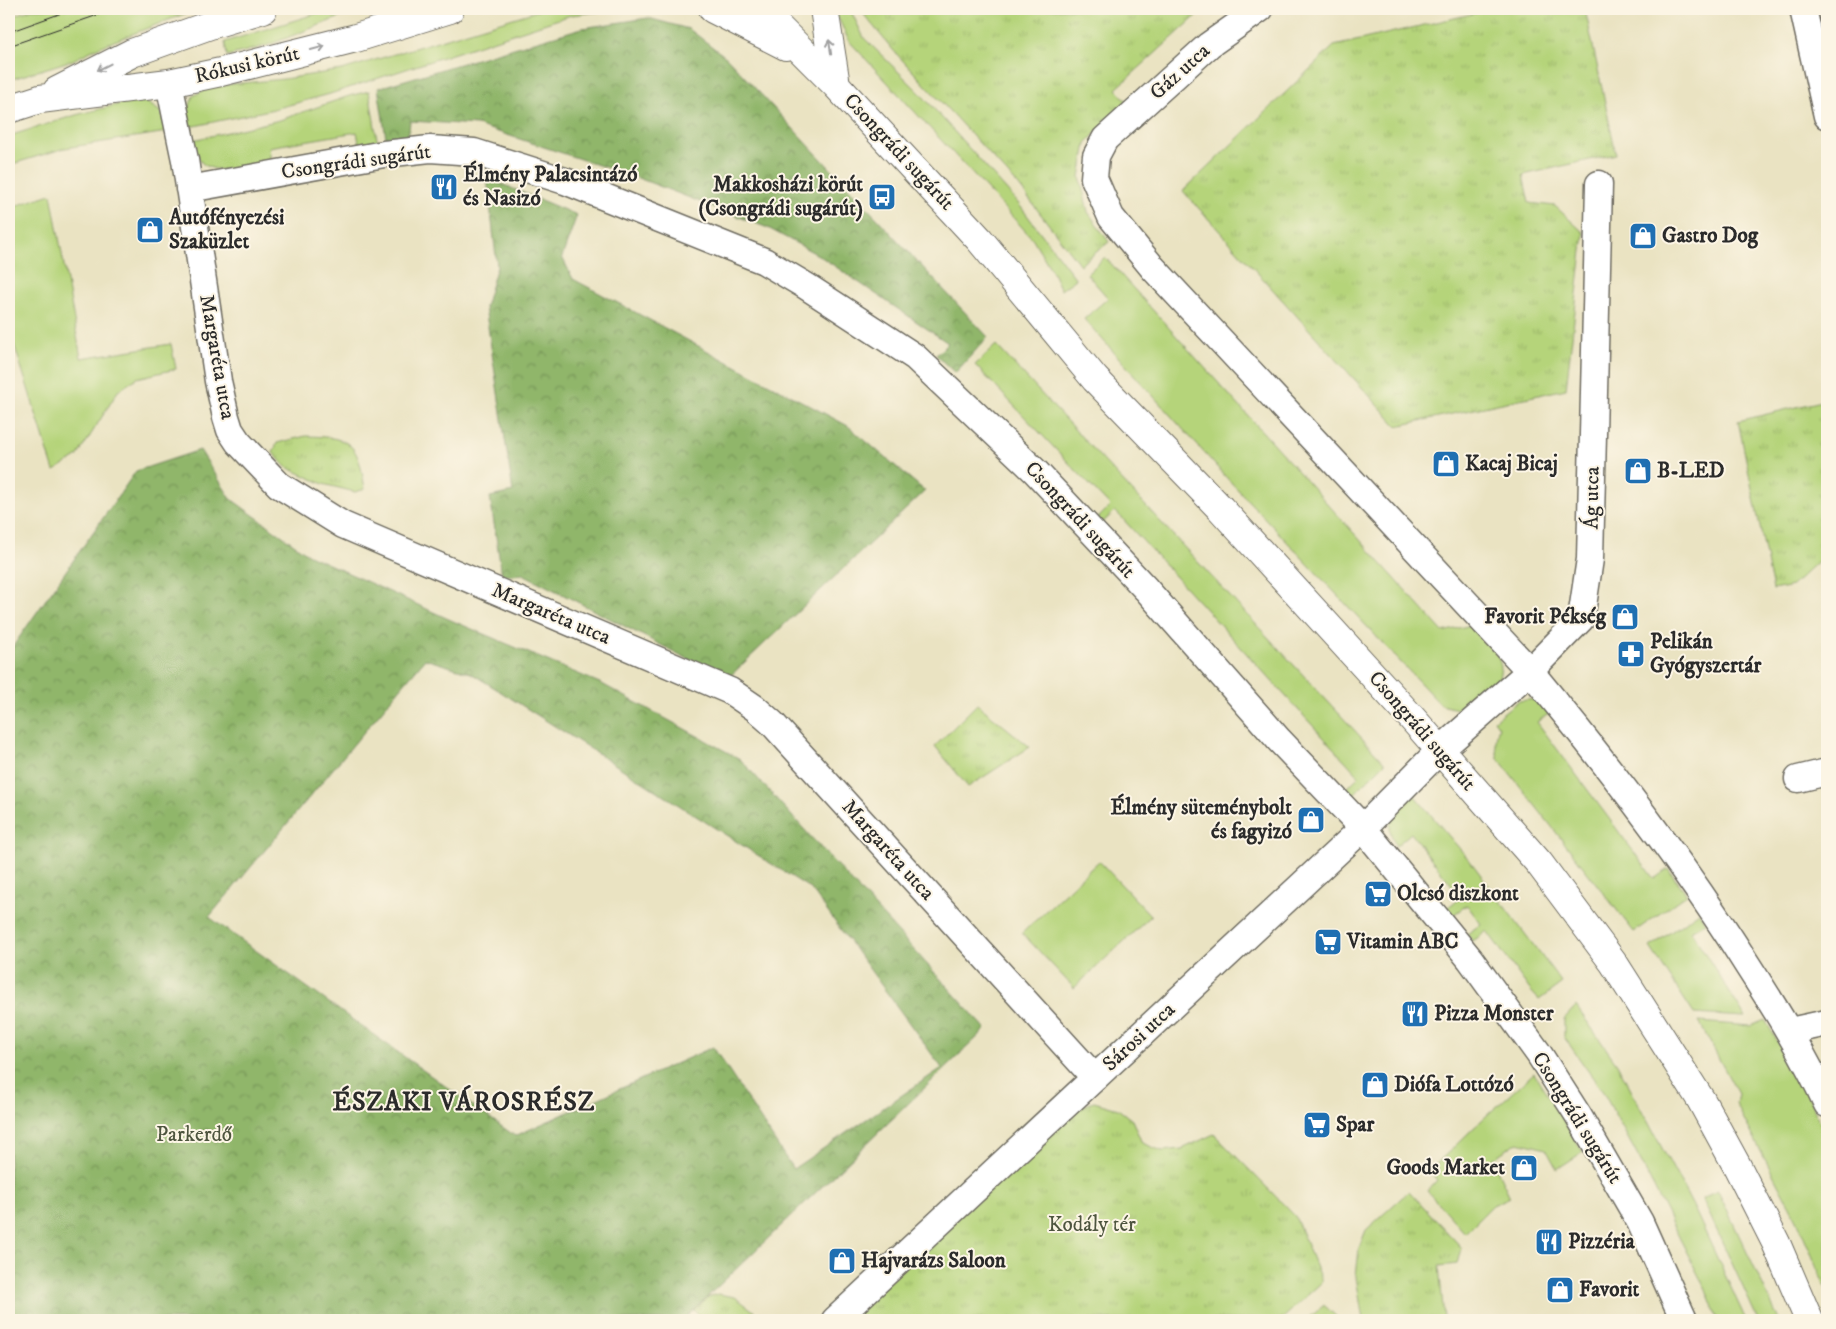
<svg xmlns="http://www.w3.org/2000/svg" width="1836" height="1329" viewBox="0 0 1836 1329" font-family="'IM FELL DW Pica',serif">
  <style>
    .green { fill: #b5d47a; stroke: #708052 }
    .forest { fill: url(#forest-crowns); stroke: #5e704a; fill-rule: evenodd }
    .park { fill: url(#park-tufts); stroke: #708052 }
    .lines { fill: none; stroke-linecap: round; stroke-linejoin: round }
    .minor-casing { stroke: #6e6b60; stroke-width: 29 }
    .major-casing { stroke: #6e6b60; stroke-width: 30 }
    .minor { stroke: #fff; stroke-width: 26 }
    .major { stroke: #fff; stroke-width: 28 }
    .tram { stroke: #2b2b2b; stroke-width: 1 }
    .oneway { stroke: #a0a0a0 }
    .labels { text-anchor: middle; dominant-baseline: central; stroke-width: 4; stroke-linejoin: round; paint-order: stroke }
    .street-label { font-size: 21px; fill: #2b2b2b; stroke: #fcf5e5 }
    .poi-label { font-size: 21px; font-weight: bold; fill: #2b2b2b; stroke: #fcf5e5; text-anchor: start }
    .park-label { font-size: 21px; fill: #4e553f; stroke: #fcf5e5 }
    .district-label { font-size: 26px; font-weight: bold; letter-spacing: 1px; fill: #2b2b2b; stroke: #fcf5e5 }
  </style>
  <defs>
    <pattern id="forest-crowns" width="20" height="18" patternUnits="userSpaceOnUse" patternTransform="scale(1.25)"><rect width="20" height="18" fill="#90b66a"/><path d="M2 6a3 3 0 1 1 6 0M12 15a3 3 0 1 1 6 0" fill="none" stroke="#769457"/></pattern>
    <pattern id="park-tufts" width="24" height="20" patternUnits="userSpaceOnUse" patternTransform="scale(1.25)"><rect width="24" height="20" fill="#b5d47a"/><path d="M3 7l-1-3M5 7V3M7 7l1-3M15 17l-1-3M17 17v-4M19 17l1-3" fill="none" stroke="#9cb66a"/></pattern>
  </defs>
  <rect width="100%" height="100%" fill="#fcf5e5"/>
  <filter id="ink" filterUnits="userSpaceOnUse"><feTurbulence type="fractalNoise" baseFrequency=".02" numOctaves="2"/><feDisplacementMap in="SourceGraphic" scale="10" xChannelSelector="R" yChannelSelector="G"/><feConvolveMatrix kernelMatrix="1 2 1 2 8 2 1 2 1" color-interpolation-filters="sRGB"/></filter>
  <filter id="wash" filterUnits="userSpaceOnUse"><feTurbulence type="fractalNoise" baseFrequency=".0096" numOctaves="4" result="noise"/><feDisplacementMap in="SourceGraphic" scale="20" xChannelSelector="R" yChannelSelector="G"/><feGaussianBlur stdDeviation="1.12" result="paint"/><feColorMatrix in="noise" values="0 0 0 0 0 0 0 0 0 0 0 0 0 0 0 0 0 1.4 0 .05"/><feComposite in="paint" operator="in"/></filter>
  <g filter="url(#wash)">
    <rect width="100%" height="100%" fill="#eae3c2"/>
    <path class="green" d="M33 9H197L99 47 73 60 9 80V17Z
      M331 9H361L266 46 227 56 225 42Z
      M543 9H621L571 15 330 94 274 109 190 127 188 111 193 96 212 86 284 79 342 70Z
      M834 9H850L864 38 919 92 1017 202 1076 279 1061 290 1053 273 1033 239 849 41Z
      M369 91 378 145 360 148 357 132 269 147 271 164C253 166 216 177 201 162 196 156 194 148 193 140L280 120 349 96Z
      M136 100 146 102 161 112 167 132 65 148 9 165V136L76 115Z
      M51 194 81 358 171 344 176 369 137 378 118 391 77 457 54 471 9 328V208Z
      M1105 257 1443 632 1471 625 1497 652 1501 667 1498 684 1479 701 1466 708 1457 709 1441 705 1225 476 1084 319 1108 298 1087 274Z
      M996 345 1385 763 1354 794 1346 789 1359 776 1121 517 1115 511 1100 525 1096 520 1110 506 975 365Z
      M1537 699 1550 713 1537 722 1654 879 1668 869 1687 894 1634 932 1498 758C1495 746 1495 739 1499 727L1494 720 1518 701Z
      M1414 795 1471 862 1562 983 1539 1000 1530 990 1487 931 1473 941 1467 934 1481 924 1467 905 1453 915 1447 908 1461 897 1411 833 1396 846C1382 820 1394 810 1414 795Z
      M1099 861 1151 916 1074 988 1022 933Z
      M1699 912 1705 922 1691 931 1745 1017 1694 1014 1650 947Z
      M1576 1006 1617 1064 1693 1206 1746 1320H1718L1707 1292 1642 1164 1603 1092 1564 1037V1019Z
      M1765 1020 1802 1083 1827 1138V1291L1797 1220 1736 1104 1738 1094 1699 1022 1751 1026Z
      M1534 1073 1583 1152 1557 1169 1546 1149 1518 1142 1492 1159 1510 1197 1493 1205 1465 1233 1427 1191 1437 1180 1429 1171 1485 1117Z
      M1718 1191 1779 1320H1758L1702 1198Z"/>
    <path class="forest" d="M648 18 689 29 727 58 988 337 955 373 936 355 948 343 820 256 768 228 638 178 477 125 410 121 408 139 387 144 378 88 582 28Z
      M487 178 577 215 562 257 573 279 848 426 925 491 727 679 523 574 502 576 490 497 513 492 485 307 497 266Z
      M200 450 231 499 309 555 453 621 602 684 740 759 986 1029 683 1320H9V652L136 471ZM425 659 471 673 811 889 942 1068 793 1169 713 1047 515 1136 209 917Z"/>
    <path class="park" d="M862 9H1204L1116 89 1127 101 1086 143 1080 177 1088 212 1109 242 1080 265 1019 186 893 50 865 16Z
      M1493 9H1585L1616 154 1523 175 1529 203 1555 206 1584 233 1566 389 1397 426 1183 191 1334 46Z
      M1826 400H1827V553L1792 586 1773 590 1738 421Z
      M306 436C353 437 358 444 365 489L355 492 323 484 286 467 273 453 277 443Z
      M977 704 1030 747 968 787 935 746Z
      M1094 1102 1118 1109 1132 1120 1142 1143 1162 1151 1182 1149 1214 1134 1295 1216 1322 1282 1281 1320H847L1076 1108Z
      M1409 1191 1462 1248 1458 1264 1439 1266 1444 1318 1432 1320H1363L1356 1277 1359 1248 1366 1230Z
      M718 1294 735 1297 755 1312 763 1320H703L694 1310 708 1297Z
      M1324 1305 1340 1320H1307Z"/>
  </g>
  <g filter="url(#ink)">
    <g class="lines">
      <defs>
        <path id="minor" d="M1260 9 1209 45 1105 139 1096 156 1094 178 1111 217 1153 268 1530 671C1608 765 1683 862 1748 966 1777 1011 1805 1056 1827 1104
          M1803 9 1827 116
          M169 83 185 160 218 381 226 417 230 430 238 442 279 485 343 525 730 691 755 708 772 723 1095 1078
          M189 189 384 154 430 149 474 152 565 181 764 261 806 286 915 357 1035 471 1146 589 1279 740 1363 828 1470 959 1539 1054 1578 1115 1640 1222 1684 1320
          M1798 779 1827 772
          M1790 1031 1827 1023
          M835 1320 1363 828 1440 750 1530 671 1581 619 1590 559 1599 184"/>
        <path id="major" d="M713 9 786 46
          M760 9 836 85 979 239 1095 379 1221 509 1411 717 1539 863 1613 962 1701 1100 1737 1166 1776 1243 1809 1320
          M824 9 836 85
          M57 91 132 53 210 25 263 9
          M9 109 40 99 169 83 221 72 356 38 450 9"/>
      </defs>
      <use href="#minor" class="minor-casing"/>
      <use href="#major" class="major-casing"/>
      <use href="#minor" class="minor"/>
      <use href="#major" class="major"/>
      <path class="tram" d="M9 32 73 9
        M9 46 115 9"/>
    </g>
    <defs><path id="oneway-shaft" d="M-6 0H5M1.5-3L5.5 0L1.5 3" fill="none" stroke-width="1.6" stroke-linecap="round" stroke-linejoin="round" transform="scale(1.25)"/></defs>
    <g class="oneway">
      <use href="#oneway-shaft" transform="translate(830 47) rotate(-99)"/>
      <use href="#oneway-shaft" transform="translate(318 48) rotate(-15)"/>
      <use href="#oneway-shaft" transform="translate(104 67) rotate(153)"/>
    </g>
  </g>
  <defs>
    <symbol id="restaurant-square" viewBox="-11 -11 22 22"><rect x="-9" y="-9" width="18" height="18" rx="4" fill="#1f6fb2" stroke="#fcf5e5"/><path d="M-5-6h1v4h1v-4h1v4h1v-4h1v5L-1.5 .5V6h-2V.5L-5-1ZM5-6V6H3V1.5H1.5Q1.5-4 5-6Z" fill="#fff"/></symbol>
    <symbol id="bus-square" viewBox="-11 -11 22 22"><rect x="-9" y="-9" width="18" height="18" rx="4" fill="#1f6fb2" stroke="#fcf5e5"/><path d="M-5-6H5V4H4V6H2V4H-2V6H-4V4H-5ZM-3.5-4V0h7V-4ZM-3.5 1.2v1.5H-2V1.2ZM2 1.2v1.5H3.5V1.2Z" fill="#fff"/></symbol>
    <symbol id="shop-square" viewBox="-11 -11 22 22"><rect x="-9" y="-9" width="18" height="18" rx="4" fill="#1f6fb2" stroke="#fcf5e5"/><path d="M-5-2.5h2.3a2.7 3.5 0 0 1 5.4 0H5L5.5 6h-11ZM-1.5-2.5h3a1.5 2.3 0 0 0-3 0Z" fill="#fff"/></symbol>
    <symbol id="pharmacy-square" viewBox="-11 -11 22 22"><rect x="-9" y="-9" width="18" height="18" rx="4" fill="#1f6fb2" stroke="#fcf5e5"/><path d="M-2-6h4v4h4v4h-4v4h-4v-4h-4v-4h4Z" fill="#fff"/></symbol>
    <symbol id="supermarket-square" viewBox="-11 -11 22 22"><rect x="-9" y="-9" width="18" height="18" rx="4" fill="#1f6fb2" stroke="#fcf5e5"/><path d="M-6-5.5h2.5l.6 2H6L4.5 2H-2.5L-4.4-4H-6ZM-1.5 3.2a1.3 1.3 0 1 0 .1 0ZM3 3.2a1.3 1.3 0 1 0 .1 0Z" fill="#fff"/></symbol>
  </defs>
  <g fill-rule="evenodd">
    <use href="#restaurant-square" x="428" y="171" width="32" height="32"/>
    <use href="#bus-square" x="866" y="181" width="32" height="32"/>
    <use href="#shop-square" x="134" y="214" width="32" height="32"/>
    <use href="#shop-square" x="1627" y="220" width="32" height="32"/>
    <use href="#shop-square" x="1430" y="448" width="32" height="32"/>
    <use href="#shop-square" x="1622" y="455" width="32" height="32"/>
    <use href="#shop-square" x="1609" y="601" width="32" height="32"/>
    <use href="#pharmacy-square" x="1615" y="638" width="32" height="32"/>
    <use href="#shop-square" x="1295" y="804" width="32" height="32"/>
    <use href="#supermarket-square" x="1362" y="878" width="32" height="32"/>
    <use href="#supermarket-square" x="1312" y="926" width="32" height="32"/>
    <use href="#restaurant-square" x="1399" y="998" width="32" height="32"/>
    <use href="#shop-square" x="1359" y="1069" width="32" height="32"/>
    <use href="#supermarket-square" x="1301" y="1109" width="32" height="32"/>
    <use href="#shop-square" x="1508" y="1152" width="32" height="32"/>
    <use href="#restaurant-square" x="1533" y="1226" width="32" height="32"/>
    <use href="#shop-square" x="826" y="1245" width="32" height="32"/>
    <use href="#shop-square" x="1544" y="1274" width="32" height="32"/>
  </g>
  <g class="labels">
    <g class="street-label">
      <text transform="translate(247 65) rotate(-13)">Rókusi körút</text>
      <text transform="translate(1180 72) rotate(-42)">Gáz utca</text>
      <text transform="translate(899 152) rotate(47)">Csongrádi sugárút</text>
      <text transform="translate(356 162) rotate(-8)">Csongrádi sugárút</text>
      <text transform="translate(217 357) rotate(80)">Margaréta utca</text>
      <text transform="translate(1592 498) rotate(-89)">Ág utca</text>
      <text transform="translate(1080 520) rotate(47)">Csongrádi sugárút</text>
      <text transform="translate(551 614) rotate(23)">Margaréta utca</text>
      <text transform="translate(1422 731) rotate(49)">Csongrádi sugárút</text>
      <text transform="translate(888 850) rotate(48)">Margaréta utca</text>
      <text transform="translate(1139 1037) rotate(-43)">Sárosi utca</text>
      <text transform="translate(1577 1118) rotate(58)">Csongrádi sugárút</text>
    </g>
    <g class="poi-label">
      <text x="463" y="175">Élmény Palacsintázó<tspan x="463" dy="24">és Nasizó</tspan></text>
      <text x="863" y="185" text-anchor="end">Makkosházi körút<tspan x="863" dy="24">(Csongrádi sugárút)</tspan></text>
      <text x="169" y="218">Autófényezési<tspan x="169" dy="24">Szaküzlet</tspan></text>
      <text x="1662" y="236">Gastro Dog</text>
      <text x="1465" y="464">Kacaj Bicaj</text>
      <text x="1657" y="471">B-LED</text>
      <text x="1606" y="617" text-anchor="end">Favorit Pékség</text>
      <text x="1650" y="642">Pelikán<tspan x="1650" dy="24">Gyógyszertár</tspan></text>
      <text x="1292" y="808" text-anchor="end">Élmény süteménybolt<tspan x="1292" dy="24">és fagyizó</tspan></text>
      <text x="1397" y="894">Olcsó diszkont</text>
      <text x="1347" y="942">Vitamin ABC</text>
      <text x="1434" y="1014">Pizza Monster</text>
      <text x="1394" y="1085">Diófa Lottózó</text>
      <text x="1336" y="1125">Spar</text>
      <text x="1505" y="1168" text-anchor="end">Goods Market</text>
      <text x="1568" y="1242">Pizzéria</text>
      <text x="861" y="1261">Hajvarázs Saloon</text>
      <text x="1579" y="1290">Favorit</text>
    </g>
    <g class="park-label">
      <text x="194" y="1135">Parkerdő</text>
      <text x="1092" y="1225">Kodály tér</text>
    </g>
    <g class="district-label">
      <text x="464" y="1102">ÉSZAKI VÁROSRÉSZ</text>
    </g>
  </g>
  <rect width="1836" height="1329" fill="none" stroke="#fcf5e5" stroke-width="30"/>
</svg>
